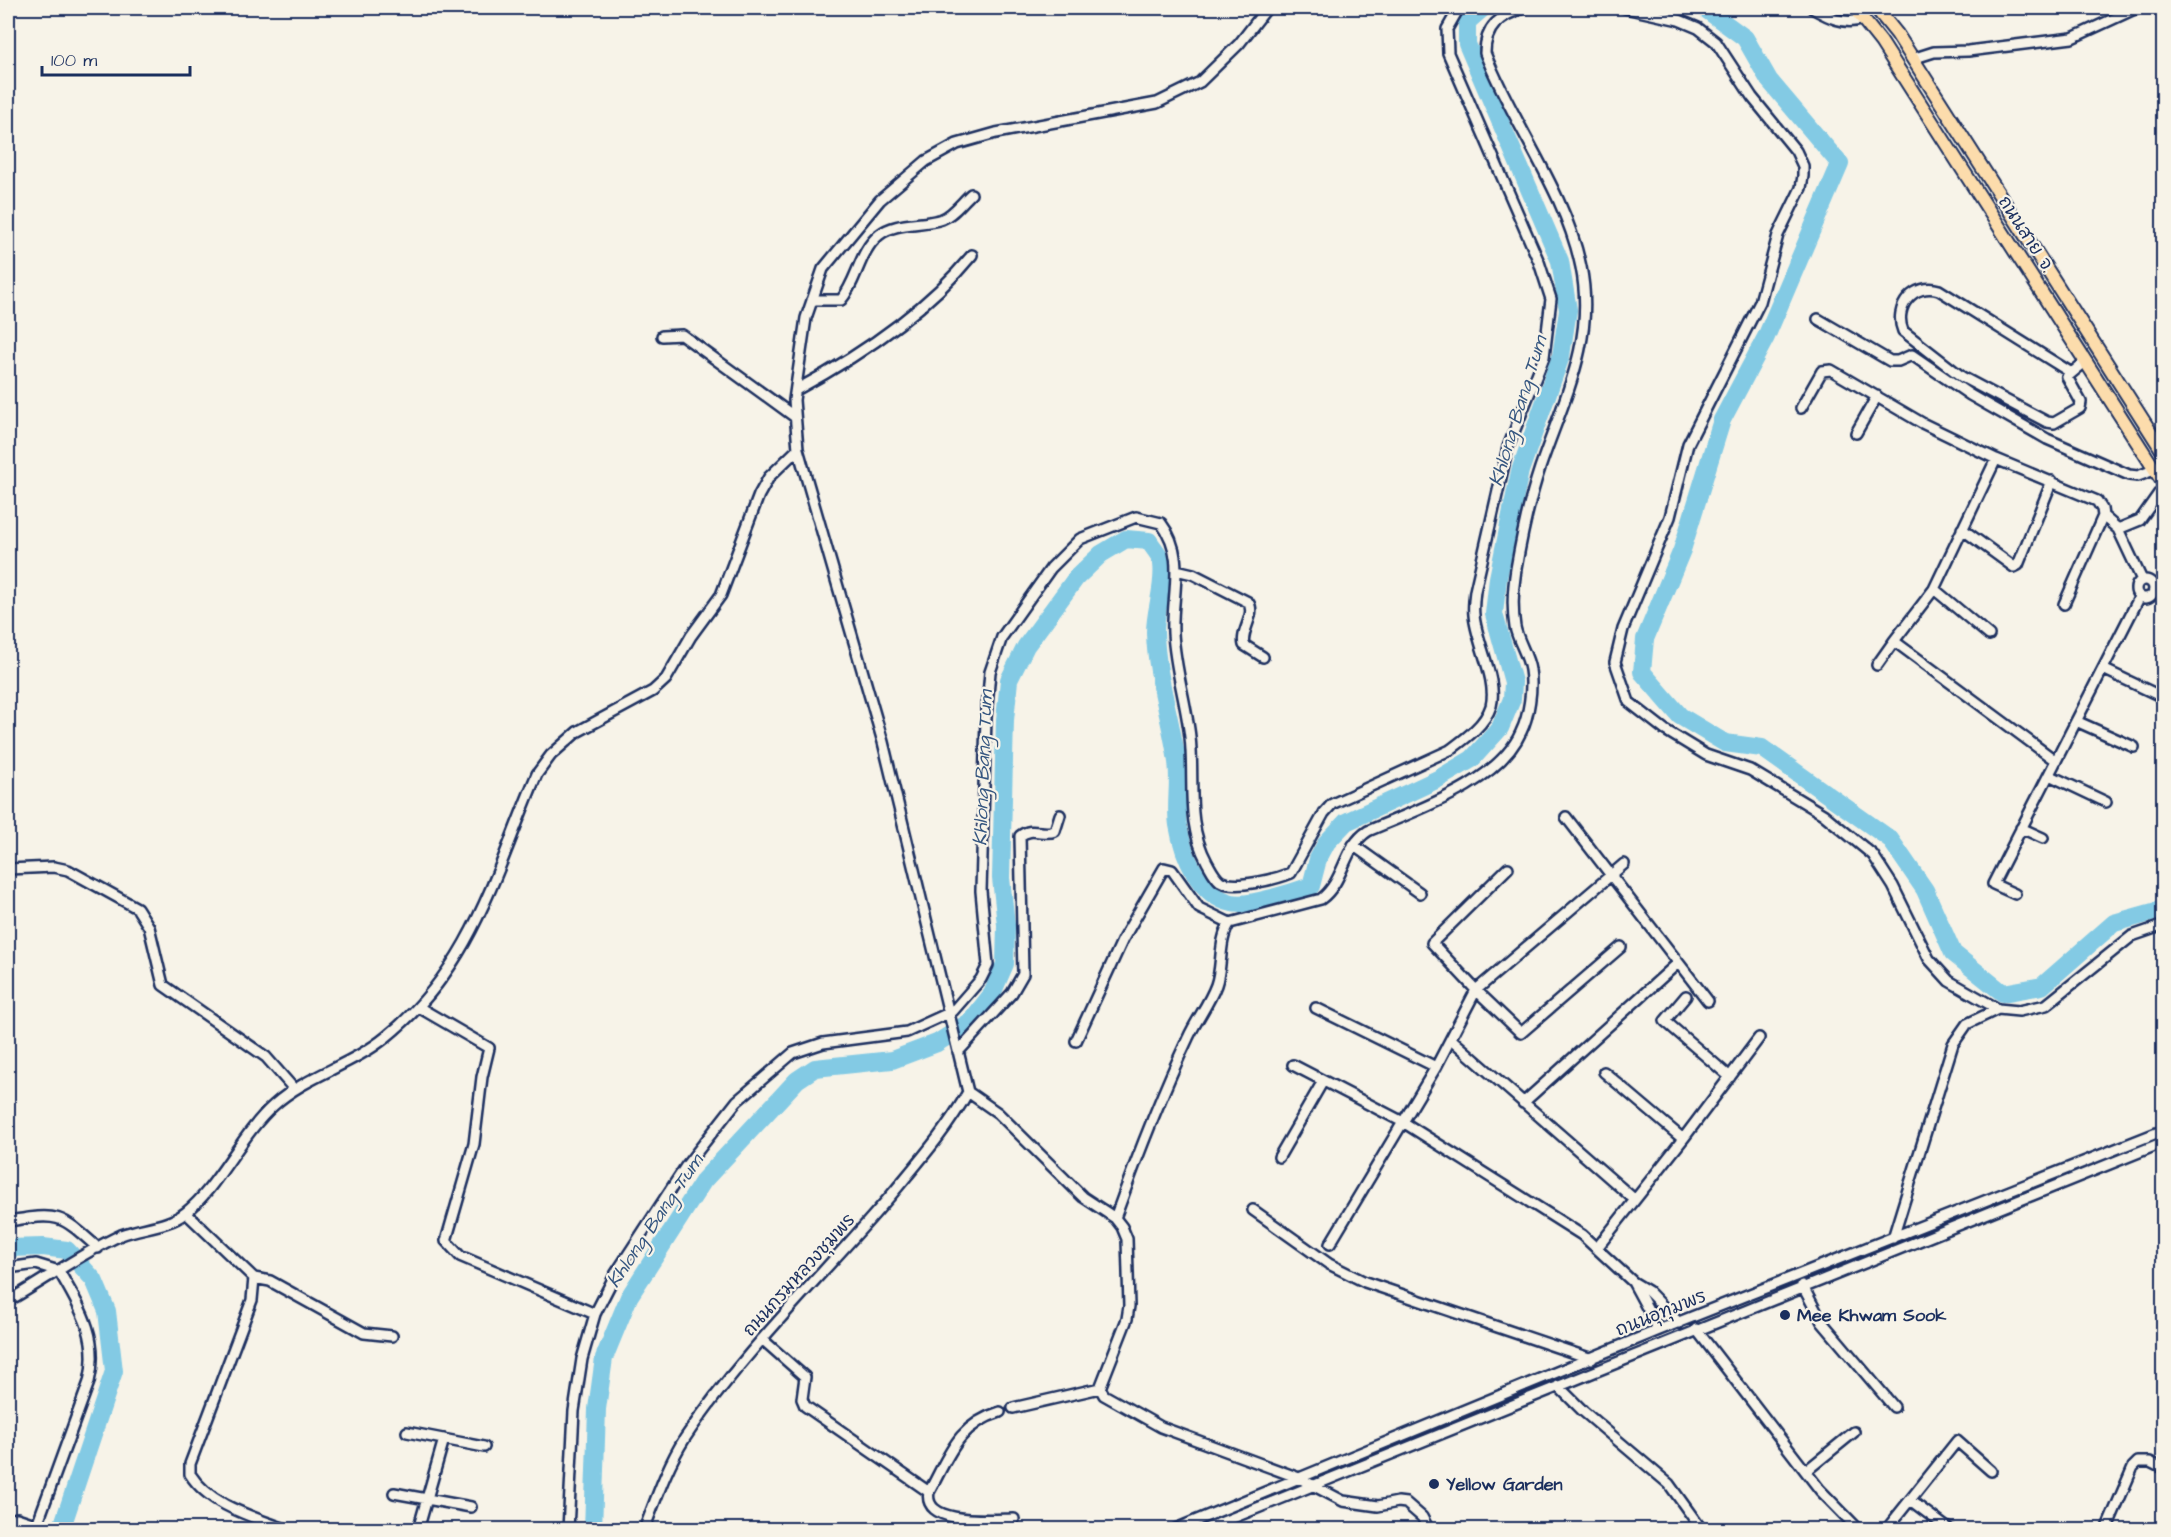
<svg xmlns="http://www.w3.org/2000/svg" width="2171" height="1537" viewBox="0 0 2171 1537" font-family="'Architects Daughter','Playpen Sans Thai',sans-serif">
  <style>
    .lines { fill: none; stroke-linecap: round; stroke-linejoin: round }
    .river { stroke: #83cae4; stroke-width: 18 }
    .minor-tunnel { stroke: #cbcccc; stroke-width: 9; stroke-dasharray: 9 4.5; stroke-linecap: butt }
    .minor-casing { stroke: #1b2f5e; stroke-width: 14 }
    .major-casing { stroke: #1b2f5e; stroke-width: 16 }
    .minor { stroke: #f7f3e8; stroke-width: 9 }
    .major { stroke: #fcdcac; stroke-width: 12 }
    .poi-dot { fill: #1b2f5e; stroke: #f7f3e8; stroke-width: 2 }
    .labels { text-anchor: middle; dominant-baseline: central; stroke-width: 4.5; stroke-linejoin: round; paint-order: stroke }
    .street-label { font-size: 18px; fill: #1b2f5e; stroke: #f7f3e8 }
    .poi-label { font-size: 18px; font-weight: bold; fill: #1b2f5e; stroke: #f7f3e8; text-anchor: start }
    .water-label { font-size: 20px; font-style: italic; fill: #355680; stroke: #f7f3e8 }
  </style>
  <rect width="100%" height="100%" fill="#f7f3e8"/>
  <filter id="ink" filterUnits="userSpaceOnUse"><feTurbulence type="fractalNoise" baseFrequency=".0167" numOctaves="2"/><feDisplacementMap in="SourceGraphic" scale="12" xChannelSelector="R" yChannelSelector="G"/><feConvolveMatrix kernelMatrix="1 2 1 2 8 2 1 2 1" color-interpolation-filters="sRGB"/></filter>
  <g filter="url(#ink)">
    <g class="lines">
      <path class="river" d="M1704 8 1745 38 1769 80 1840 164 1766 337 1722 420 1682 550 1645 639 1642 672 1680 716 1725 743 1762 748 1890 839 1925 890 1953 953 2003 993 2042 986 2114 923 2164 909
        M8 1248 43 1247 67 1250 94 1280 107 1311 114 1371 61 1530
        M593 1530 597 1409 604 1358 629 1297 704 1180 797 1080 815 1068 892 1060 937 1043 971 1021 992 994 1005 964 1006 925 1001 878 1005 720 1009 680 1026 646 1076 578 1101 554 1126 539 1149 541C1153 548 1162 557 1162 564 1165 586 1155 610 1155 632 1156 676 1171 718 1177 762 1180 783 1175 805 1178 825 1183 855 1199 896 1232 903 1248 907 1294 892 1311 886L1318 859 1327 842 1346 822 1438 779 1472 759 1500 728 1512 699 1513 682 1494 614 1498 578 1520 471 1561 356 1568 310 1560 261 1467 44V22L1483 8"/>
      <path class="minor-tunnel" d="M2160 576 2164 573"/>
      <defs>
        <path id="minor" d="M1625 8 1679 20 1698 28 1716 42 1752 97 1796 151 1803 166V176L1801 188 1778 235 1760 302 1688 444 1670 517 1623 629 1615 662 1629 702 1665 730 1706 755 1750 770 1823 814 1873 855 1893 886 1929 959 1949 981 1998 1009 2019 1011 2046 1005 2132 936 2164 925
          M1812 8C1828 17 1845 26 1863 19
          M1912 59 1934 52 1968 51 2072 38 2137 8
          M812 300H841C857 282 859 251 879 235 896 221 922 226 942 219 953 215 962 202 971 194
          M1818 319 1890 361H1898L1912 355 1970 395 2047 439 2129 475 2138 476 2154 470
          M662 336 682 335 795 417
          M2070 372 1939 290C1914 282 1893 307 1903 331L1962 377 2047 422 2054 423 2080 408 2081 402 2067 377 2086 361
          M796 390C859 356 927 310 972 255
          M1801 408 1822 371 1831 370 1922 423 1996 459 2097 501 2102 509 2103 516 2064 604
          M1856 433 1877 396
          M1996 459 1934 589 1894 641 2056 761
          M2103 516 2118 529 2142 580
          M1962 529 2014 567 2018 565 2052 481
          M2118 529 2140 520 2164 486
          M1176 570 1193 574 1248 602C1257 614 1240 631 1244 645L1263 657
          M2136 589a9 9 0 1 1 18 0a9 9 0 1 1-18 0Z
          M1934 589 1989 635
          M1877 665 1894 641
          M2103 669 2158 695
          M2076 721 2134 747
          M2049 775 2106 802
          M1566 817 1708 1001
          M2021 828 2043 838
          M1353 845 1420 893
          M1508 868 1432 943 1476 990 1521 1033 1621 947
          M8 869 54 867 68 870 137 908 149 927 163 985 266 1057 294 1089
          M2015 894 1993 884 2140 596
          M1686 996 1665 1021 1730 1077
          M420 1008 489 1048 482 1077 474 1144 446 1241 460 1256 595 1314
          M1316 1008 1436 1067
          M1451 1039 1635 1200
          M1076 1041 1123 939 1164 868 1172 870 1199 908 1230 923
          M958 1052 1012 993 1023 974 1020 836C1032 826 1043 836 1055 831L1060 815
          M1293 1065 1403 1122 1582 1235 1633 1282 1648 1291 1679 1323
          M1604 1072 1683 1139
          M968 1092 998 1113 1083 1197 1115 1218 1122 1227 1127 1239 1129 1306 1127 1319 1100 1388 1104 1395 1161 1427 1299 1478 1343 1501 1378 1506 1398 1502 1406 1503 1422 1517 1429 1530
          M1523 1103 1678 963
          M1279 1157 1323 1081
          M1253 1210 1329 1264 1365 1282 1592 1359
          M186 1213 254 1278 270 1281 364 1333 392 1336
          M1115 1218C1137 1157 1160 1097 1188 1038 1196 1020 1209 1004 1216 985 1223 966 1218 940 1230 923L1321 899C1345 881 1343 847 1368 831 1416 810 1498 784 1521 732 1529 716 1533 688 1530 670 1528 655 1518 642 1515 627 1512 608 1513 588 1516 569 1522 534 1529 501 1540 468 1563 400 1596 341 1581 267 1565 190 1513 125 1485 53 1485 27 1500 15 1524 8
          M8 1221C59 1213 59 1213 98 1248
          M1893 1238 1953 1044 1967 1024 1998 1009
          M1330 1244 1436 1067 1476 990 1624 864
          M1597 1248 1683 1139 1759 1038
          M8 1268 36 1264 59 1271C81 1309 100 1338 89 1382L35 1530
          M254 1278 252 1300 190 1464V1474C210 1506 254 1517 288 1530
          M1633 1282 1659 1330
          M1802 1285 1822 1322 1894 1407
          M8 1301C45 1280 82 1253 121 1235 141 1227 168 1227 185 1213 218 1188 241 1134 274 1105 306 1076 352 1065 386 1037 473 967 495 872 537 774L551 755 577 732 653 691 666 679 691 636 721 595 759 495 769 477 798 449
          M1696 1329 1820 1490 1859 1530
          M762 1339 805 1377 802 1399 805 1406 929 1492
          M1558 1386 1583 1411 1669 1484 1702 1530
          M1013 1408 1100 1388
          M1000 1412C957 1425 949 1456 929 1492 922 1526 994 1519 1014 1519
          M407 1432 484 1447
          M1806 1471 1854 1432
          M394 1493 471 1507
          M1910 1500 1950 1530
          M8 1520 17 1518 35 1524
          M418 1530 444 1439
          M568 1530 574 1411 582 1359 595 1314 616 1273 686 1166 737 1101 793 1053 823 1043 907 1032 953 1011 981 979 988 965 981 891 986 718 990 672 1002 637 1051 568 1080 539 1136 517 1161 523C1187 557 1171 594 1173 633 1175 669 1186 702 1190 737 1195 781 1185 822 1207 862 1211 869 1214 876 1220 881 1234 890 1276 879 1291 873L1324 813 1332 804 1450 750C1465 739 1485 725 1491 706 1498 680 1476 642 1474 615 1473 607 1474 599 1475 591L1508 447 1544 357 1551 299 1539 262 1448 53 1447 29 1459 8
          M644 1530C656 1499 667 1466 685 1438 744 1350 824 1274 892 1194 920 1160 946 1131 968 1092L883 742 798 449 794 400 806 318 823 269 880 200 926 161 957 144 996 133 1157 103 1200 82 1239 44 1267 8
          M1173 1530 1659 1330 2164 1130
          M1203 1530 2164 1142
          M1886 1530 1957 1441 1991 1471
          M2106 1530 2133 1467 2138 1462H2150L2164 1469"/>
        <path id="major" d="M1854 8 1881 42 2164 484
          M1876 8 1897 34 2164 453"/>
      </defs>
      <use href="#minor" class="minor-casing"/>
      <use href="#major" class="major-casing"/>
      <use href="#minor" class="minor"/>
      <use href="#major" class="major"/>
    </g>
  </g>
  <g class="poi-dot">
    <circle cx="1785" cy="1315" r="6"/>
    <circle cx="1434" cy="1484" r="6"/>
  </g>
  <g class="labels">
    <g class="street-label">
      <text transform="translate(2026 234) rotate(57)">ถนนสาย จ.</text>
      <text transform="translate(799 1275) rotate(-48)">ถนนกรมหลวงชุมพร</text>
      <text transform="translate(1661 1313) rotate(-22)">ถนนอุทุมพร</text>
    </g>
    <g class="poi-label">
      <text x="1797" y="1315">Mee Khwam Sook</text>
      <text x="1446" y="1484">Yellow Garden</text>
    </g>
    <g class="water-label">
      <text transform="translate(1518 411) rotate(-73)">Khlong Bang Tum</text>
      <text transform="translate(983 768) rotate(-88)">Khlong Bang Tum</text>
      <text transform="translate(655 1221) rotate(-56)">Khlong Bang Tum</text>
    </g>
  </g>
  <rect width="2171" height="1537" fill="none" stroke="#f7f3e8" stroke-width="30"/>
  <rect x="15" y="15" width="2141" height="1507" fill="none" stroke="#1b2f5e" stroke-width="2" filter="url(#ink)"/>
  <path d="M42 66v9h148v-9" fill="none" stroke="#1b2f5e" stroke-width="3"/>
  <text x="51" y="66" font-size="18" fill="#1b2f5e" stroke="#f7f3e8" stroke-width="4.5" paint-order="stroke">100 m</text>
</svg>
